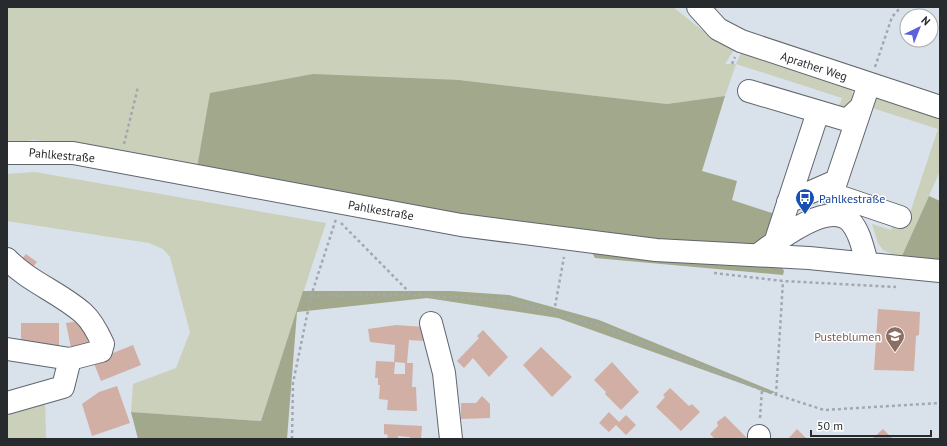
<svg xmlns="http://www.w3.org/2000/svg" width="947" height="446" viewBox="0 0 947 446" font-family="'PT Sans',sans-serif">
  <style>
    .green { fill: #cad0b9 }
    .forest { fill: #a1a88b }
    .building { fill: #d1afa5; fill-rule: evenodd }
    .lines { fill: none; stroke-linecap: round; stroke-linejoin: round }
    .minor-casing { stroke: #60666e; stroke-width: 24 }
    .path { stroke: #a2a8af; stroke-width: 2.5; stroke-dasharray: 3 3; stroke-linecap: butt }
    .minor { stroke: #fff; stroke-width: 22 }
    .labels { text-anchor: middle; dominant-baseline: central; stroke-width: 3; stroke-linejoin: round; paint-order: stroke }
    .street-label { font-size: 12px; fill: #282b2e; stroke: #fff }
    .transit-label { font-size: 12px; fill: #164399; stroke: #fff; text-anchor: start }
    .education-label { font-size: 12px; fill: #785e54; stroke: #fff; text-anchor: end }
  </style>
  <rect width="100%" height="100%" fill="#d9e1ea"/>
  <path class="green" d="M7 7H673L717 42 734 50 725 64H736L742 51 846 86 851 89 854 98 850 107 838 109 842 98 736 64 725 96 667 104 459 80 197 168 79 144 33 140 7 144Z
    M875 97 940 117V171L901 258 883 250 878 243 872 224 891 230 895 218 910 213 938 129 866 106Z
    M35 172 326 223 261 421 131 412 133 384 176 368 190 332 170 257 163 249 149 243 7 221V174Z
    M45 397 46 439H7V417L9 415 10 407Z"/>
  <path class="forest" d="M313 74 459 80 667 104 725 96 702 171 737 181 732 200 778 215 768 243 784 271 783 275 595 258 580 231 473 221 197 168 210 93Z
    M929 196 940 201V260L901 258Z
    M303 291H451L509 295 599 320 775 392 771 394 558 318 427 298 297 312 287 439H138L131 412 261 421Z"/>
  <path class="building" d="M26 254 37 262 28 273 17 265Z
    M878 309 920 312 919 335 916 336 914 371 874 370Z
    M84 320 90 350 72 353 66 323Z
    M21 323H59V345H21Z
    M396 325 425 327 426 341 409 340 407 363H413L412 387H416L417 411 387 410 388 400 379 399 380 385H378V378H375L376 361 394 362 395 345 370 342 368 329ZM395 362 405 363V374H394Z
    M483 330 508 357 489 377 473 358 464 368 457 361 479 338 477 336Z
    M133 345 141 365 101 381 93 361Z
    M541 347 572 377 552 397 523 365Z
    M612 362 639 392 621 410 605 394 606 392 594 380Z
    M117 386 130 423 92 436 82 404 99 392Z
    M670 388 689 406 692 404 700 412 681 431 656 407 665 397 663 395Z
    M482 396 490 404V418L461 419V403H476Z
    M609 412 619 422 626 415 636 425 626 435 616 425 609 432 599 423Z
    M725 416 748 439H715L710 434 718 426 717 422Z
    M384 424 422 426 421 439H410V437L398 436V439H387L388 435 384 434Z
    M797 429 807 439H788Z
    M883 429 893 439H872Z"/>
  <g class="lines">
    <defs>
      <path id="minor" d="M698 7 718 29 741 41 940 107
        M869 84 832 194 900 217
        M749 91 847 120 860 108
        M7 153H73L461 225 656 250 809 258 940 271
        M788 202 836 181
        M775 243 818 112
        M758 255C777 241 827 200 850 221 860 232 863 249 867 263
        M7 259C29 282 59 292 83 313 92 321 98 333 103 344L101 351 70 359
        M431 323 444 373 451 439
        M7 349 70 359 63 387 7 403
        M759 439V436"/>
    </defs>
    <use href="#minor" class="minor-casing"/>
    <path class="path" d="M732 64 735 57
      M875 67 892 17 901 7
      M124 144 138 87
      M341 223 412 295
      M714 273 783 281 896 287
      M311 296 413 295 505 300 598 325 762 390 824 410 940 403
      M554 312 564 257
      M776 395 783 281
      M760 418 762 390
      M292 439 293 383 311 296 336 219"/>
    <use href="#minor" class="minor"/>
  </g>
  <defs>
    <symbol id="bus-pin" viewBox="-11 -11 22 30"><path d="M0 17L-7.5 6A9.5 9.5 0 1 1 7.5 6Z" fill="#1a4fb4" stroke="#fff"/><path d="M-5-6H5V4H4V6H2V4H-2V6H-4V4H-5ZM-3.5-4V0h7V-4ZM-3.5 1.2v1.5H-2V1.2ZM2 1.2v1.5H3.5V1.2Z" fill="#fff"/></symbol>
    <symbol id="school-pin" viewBox="-11 -11 22 30"><path d="M0 17L-7.5 6A9.5 9.5 0 1 1 7.5 6Z" fill="#8d6e63" stroke="#fff"/><path d="M0-5L7-2L0 1L-7-2ZM-4 1L0 2.5L4 1V4Q0 6-4 4Z" fill="#fff"/></symbol>
  </defs>
  <g fill-rule="evenodd">
    <use href="#bus-pin" x="794" y="187" width="22" height="30"/>
    <use href="#school-pin" x="884" y="325" width="22" height="30"/>
  </g>
  <g class="labels">
    <g class="street-label">
      <text transform="translate(814 66) rotate(18)">Aprather Weg</text>
      <text transform="translate(62 155) rotate(5)">Pahlkestraße</text>
      <text transform="translate(381 210) rotate(10)">Pahlkestraße</text>
    </g>
    <g class="transit-label">
      <text x="819" y="198">Pahlkestraße</text>
    </g>
    <g class="education-label">
      <text x="881" y="336">Pusteblumen</text>
    </g>
  </g>
  <rect width="947" height="446" fill="none" stroke="#282b2e" stroke-width="16"/>
  <g transform="translate(919 28) rotate(43)"><circle r="19" fill="#ffffff" stroke="#a9aaab"/>
  <path d="M0-3L7 15L0 10L-7 15Z" fill="#5c61d9"/>
  <text y="-6" font-size="11" font-weight="bold" text-anchor="middle" fill="#282b2e">N</text>
  </g>
  <path d="M811 430v6h120v-6" fill="none" stroke="#282b2e" stroke-width="2"/>
  <text x="817" y="430" font-size="12" fill="#282b2e" stroke="#ffffff" stroke-width="3" paint-order="stroke">50 m</text>
</svg>
